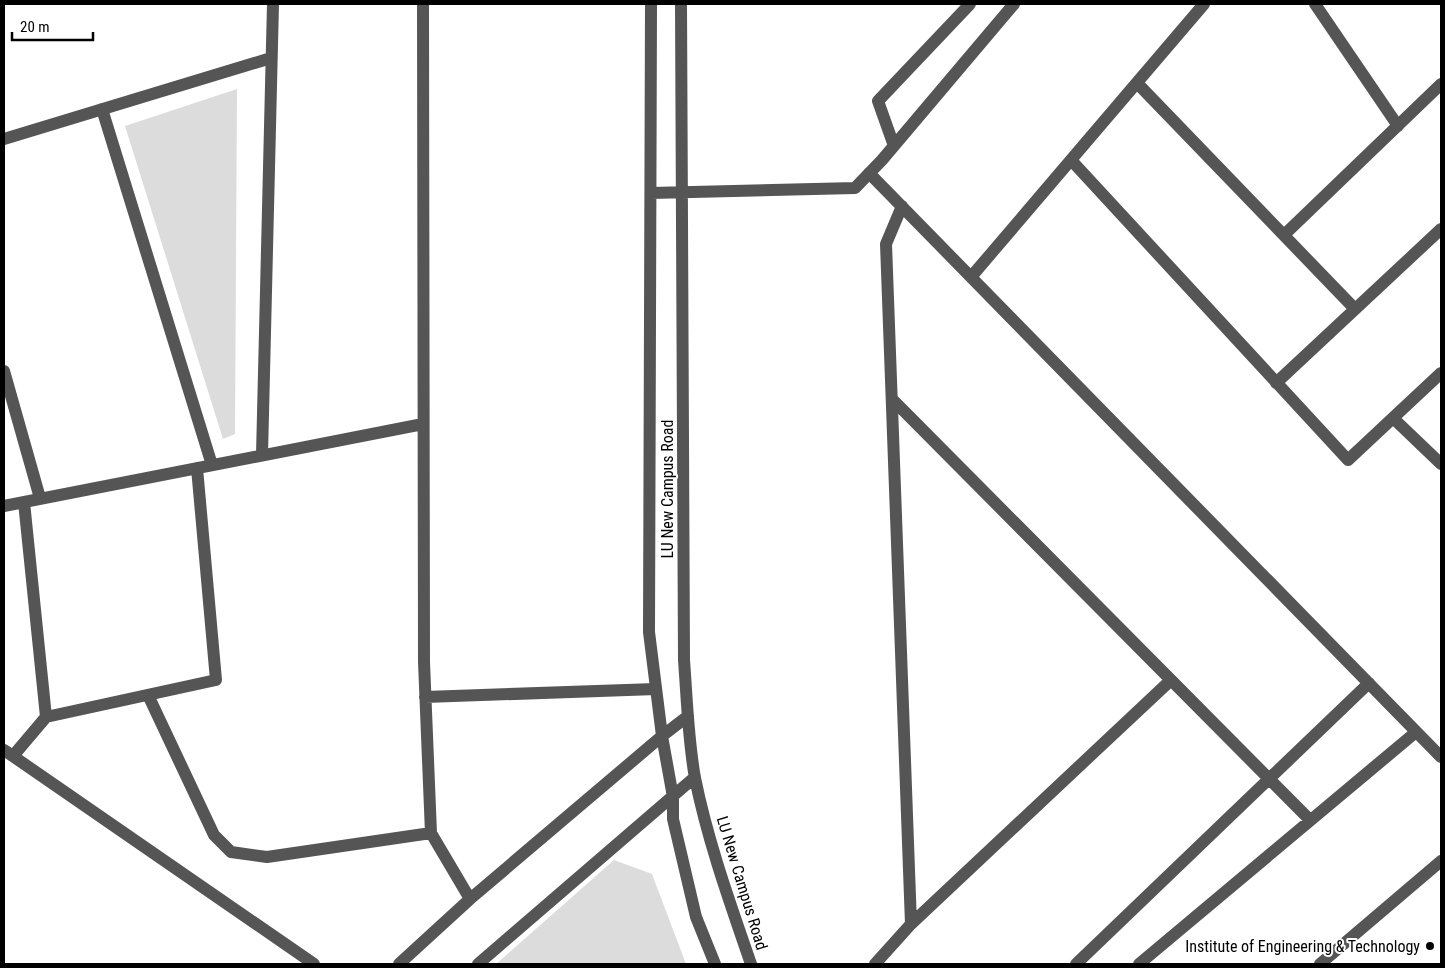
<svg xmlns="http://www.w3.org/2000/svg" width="1445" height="968" viewBox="0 0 1445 968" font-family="'Roboto Condensed',sans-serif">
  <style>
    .park { fill: #dcdcdc }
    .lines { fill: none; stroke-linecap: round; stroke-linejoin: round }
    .minor { stroke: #555; stroke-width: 12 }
    .poi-dot { fill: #000; stroke: #fff; stroke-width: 2 }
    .labels { text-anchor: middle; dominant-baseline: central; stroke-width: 4; stroke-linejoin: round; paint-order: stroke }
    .street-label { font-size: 16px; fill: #000; stroke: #fff }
    .poi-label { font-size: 16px; fill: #000; stroke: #fff; text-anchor: end }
  </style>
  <rect width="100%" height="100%" fill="#fff"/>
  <path class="park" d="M237 89 235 434 223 439 125 126Z
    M614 860 652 874 686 964H496Z"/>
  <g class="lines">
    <path class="minor" d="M423 4 424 662 431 833 470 899
      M651 4 649 632 662 736 673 797V819L696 917 715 964
      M681 4 684 660C687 699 688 739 695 778 708 842 730 903 751 964
      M1315 4 1398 126
      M1137 83 1355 309
      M102 109 212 465
      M4 139 271 58
      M894 146 878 101 970 4
      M1071 160 1348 460 1441 373
      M869 173 1441 757
      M651 193 855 188 882 160 1014 4
      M902 206 886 244 911 924
      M1284 235 1441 84
      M971 277 1204 4
      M4 371 40 498
      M1276 383 1441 229
      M892 399 1310 820
      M1393 418 1441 464
      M262 455 273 4
      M24 502 46 717
      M4 506 423 424
      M148 695 214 835 231 852 267 857 431 833
      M425 697 656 689
      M4 750 314 964
      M13 756 46 717 216 680 197 468
      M399 964 470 899 662 736 688 716
      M478 964 695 777
      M875 964 911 924 1171 680
      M1076 964 1369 683
      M1139 964 1416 732
      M1320 964 1441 861"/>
  </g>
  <circle class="poi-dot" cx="1430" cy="946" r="5"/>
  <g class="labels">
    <g class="street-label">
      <text transform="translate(667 489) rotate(-90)">LU New Campus Road</text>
      <text transform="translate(742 883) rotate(73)">LU New Campus Road</text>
    </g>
    <g class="poi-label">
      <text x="1420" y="946">Institute of Engineering &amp; Technology</text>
    </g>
  </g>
  <rect width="1445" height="968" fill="none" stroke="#000000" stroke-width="10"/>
  <path d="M12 32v8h81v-8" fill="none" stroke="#000000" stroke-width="2.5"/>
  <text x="20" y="32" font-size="15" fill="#000000" stroke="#ffffff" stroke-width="4" paint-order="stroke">20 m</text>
</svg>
